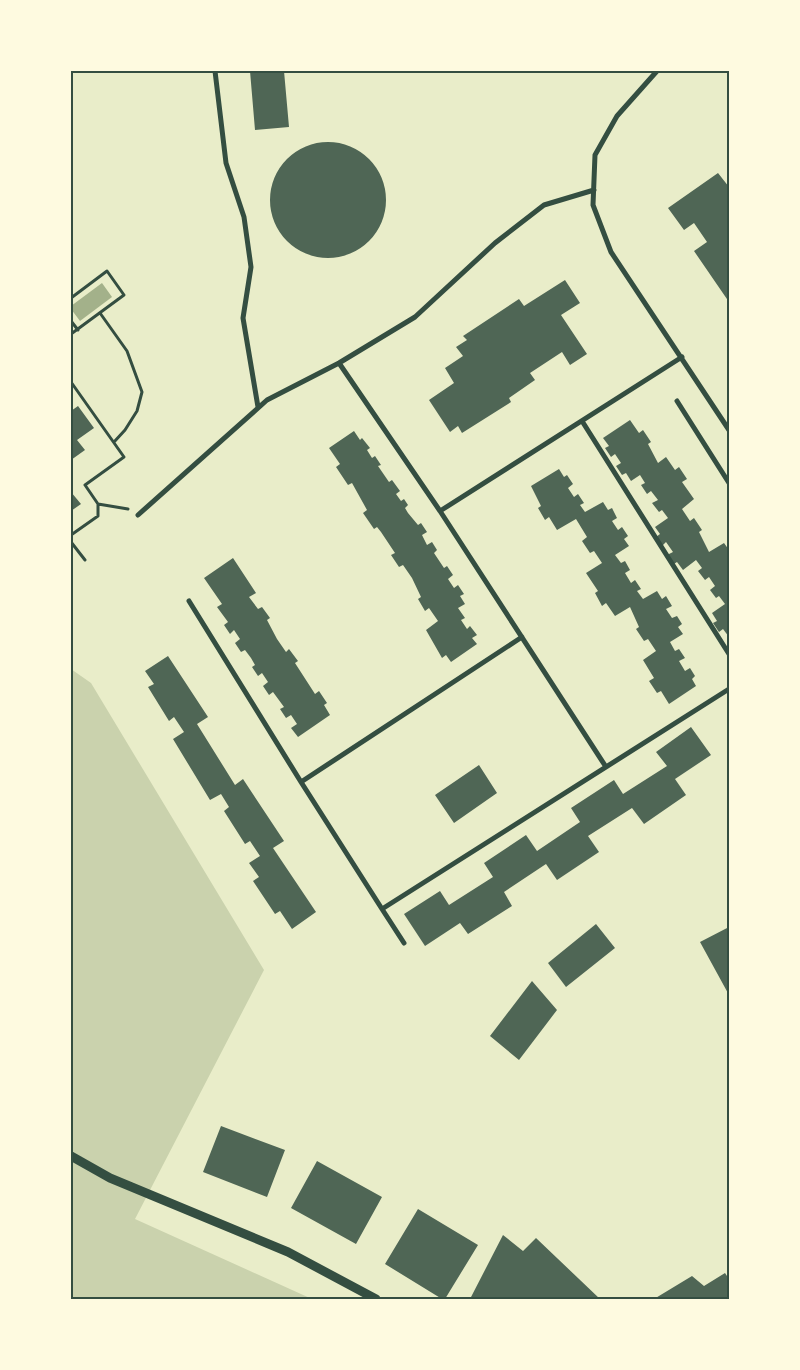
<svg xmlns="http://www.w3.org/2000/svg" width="800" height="1370" viewBox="0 0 800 1370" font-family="Karla,sans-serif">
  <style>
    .green { fill: #cad2ad }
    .water { fill: #a3b18a }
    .building { fill: #4f6655 }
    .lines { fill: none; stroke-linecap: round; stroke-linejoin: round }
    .path { stroke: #344e41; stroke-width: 3 }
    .minor { stroke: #344e41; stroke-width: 5 }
    .tertiary { stroke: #344e41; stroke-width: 9 }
    .neatline { fill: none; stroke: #344e41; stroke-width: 2 }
  </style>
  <rect width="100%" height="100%" fill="#e9edc9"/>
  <path class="green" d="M71 669 91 683 264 970 135 1219 312 1299H71Z"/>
  <path class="water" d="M102 283 112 297 80 321 71 309V306Z"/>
  <path class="building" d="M250 71H284L289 127 255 130Z
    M270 200a58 58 0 1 1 116 0a58 58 0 1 1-116 0Z
    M718 173 729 187V302L694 251 707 242 694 223 684 230 668 208Z
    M565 280 580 303 561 315 587 354 570 365 562 352 530 373 535 380 509 398 511 402 462 433 458 426 450 432 429 400 454 383 445 368 463 356 456 347 467 340 463 336 519 299 524 306Z
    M78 406 94 428 77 440 85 450 71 460V411Z
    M630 420 639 433 643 430 651 442 648 444 658 463 666 457 675 470 679 467 687 479 682 482 694 499 682 509 690 521 694 518 702 530 699 532 709 552 724 543 729 550V637L723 629 719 632 713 623 717 621 712 613 725 604 719 596 716 598 710 590 715 586 709 577 705 580 698 571 702 568 696 560 683 570 677 562 674 564 667 555 673 552 666 542 662 546 656 537 660 534 655 527 668 518 662 510 659 512 652 503 658 500 651 491 647 494 641 485 645 483 640 475 631 481 626 473 622 475 616 466 621 463 615 454 611 457 605 448 609 446 603 438Z
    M354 431 360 440 362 438 370 448 367 450 372 458 375 456 381 465 378 466 389 482 392 480 400 491 396 494 401 501 404 499 408 505 405 508 408 513 418 525 421 523 427 532 422 535 427 545 432 542 437 550 434 553 444 568 447 566 453 575 448 579 454 588 458 585 464 594 460 596 465 604 458 608 465 618 461 620 467 629 470 626 477 635 472 638 477 644 451 662 446 655 442 658 426 630 438 621 429 608 425 611 418 599 421 597 412 578 403 565 399 567 391 555 395 553 381 532 377 527 374 529 363 513 367 510 352 483 348 485 336 467 340 464 329 448Z
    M559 469 564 477 567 475 573 484 568 488 574 497 578 494 584 503 580 505 585 512 603 502 608 510 612 508 617 518 612 521 618 530 622 527 628 536 624 539 629 546 615 555 621 563 625 561 630 570 625 573 631 583 635 580 641 589 637 591 643 599 657 591 662 599 666 596 672 606 666 609 672 618 677 616 682 624 678 627 683 634 670 642 675 651 679 649 685 658 679 661 685 671 690 668 695 676 692 679 696 686 669 704 661 691 657 693 649 681 654 678 643 660 656 651 648 639 644 641 636 629 639 627 630 607 615 616 606 603 602 606 595 593 598 591 586 573 602 563 594 551 590 553 582 541 587 537 576 519 557 530 549 517 545 520 538 508 541 506 531 486Z
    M71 492 81 504 71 511Z
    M233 558 256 593 249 597 258 609 262 607 270 618 267 620 277 639 286 652 289 649 298 661 295 663 315 694 319 691 327 703 324 705 330 715 298 737 291 728 297 724 291 715 286 718 280 709 284 707 273 692 269 695 263 686 268 682 262 673 258 676 252 667 255 665 251 658 245 650 241 652 235 643 240 639 234 630 230 634 224 625 228 622 217 607 222 604 204 578Z
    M168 656 208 717 197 724 235 785 243 779 284 841 273 848 316 912 292 929 280 911 275 914 253 881 259 877 249 863 260 856 250 841 245 844 224 811 229 807 221 794 210 800 173 739 184 732 174 717 169 721 148 687 154 684 145 671Z
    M691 727 711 755 675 779 686 795 644 824 632 808 588 836 599 852 557 880 546 864 504 892 512 906 468 934 460 923 425 946 404 914 440 891 449 905 493 877 484 863 526 835 537 851 580 822 571 808 614 780 623 794 667 766 656 752Z
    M479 765 497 793 454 823 435 795Z
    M596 924 615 948 566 987 548 963Z
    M729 927V995L700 942Z
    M532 981 557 1010 519 1060 490 1036Z
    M221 1126 285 1150 267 1197 203 1172Z
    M317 1161 382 1197 356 1244 291 1208Z
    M418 1209 478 1245 445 1299H442L385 1264Z
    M503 1235 523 1251 536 1238 600 1299H470Z
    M725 1273 729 1279V1299H654L692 1276 704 1286Z"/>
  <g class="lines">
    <path class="path" d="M71 298 107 271 124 295 71 334
      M100 313 127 351 142 392 137 411 125 430 114 442
      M71 321 78 330
      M71 382 124 457 85 485 98 504 128 509
      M71 535 98 516V504
      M71 542 85 560"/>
    <path class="minor" d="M215 71 226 163 244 217 251 267 243 318 258 407
      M657 71 617 116 595 155 593 205 611 252 729 430
      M339 363 440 511 606 767
      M677 401 729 483
      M582 421 729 654
      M440 511 682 357
      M138 515 267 400 339 363 415 317 495 243 544 205 594 190
      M189 601 301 782 382 909
      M301 782 522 637
      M404 943 382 909 729 689"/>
    <path class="tertiary" d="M71 1156 110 1178 288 1252 376 1299"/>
  </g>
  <rect width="800" height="1370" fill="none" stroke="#fefae0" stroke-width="145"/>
  <rect x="72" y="72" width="656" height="1226" class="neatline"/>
</svg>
